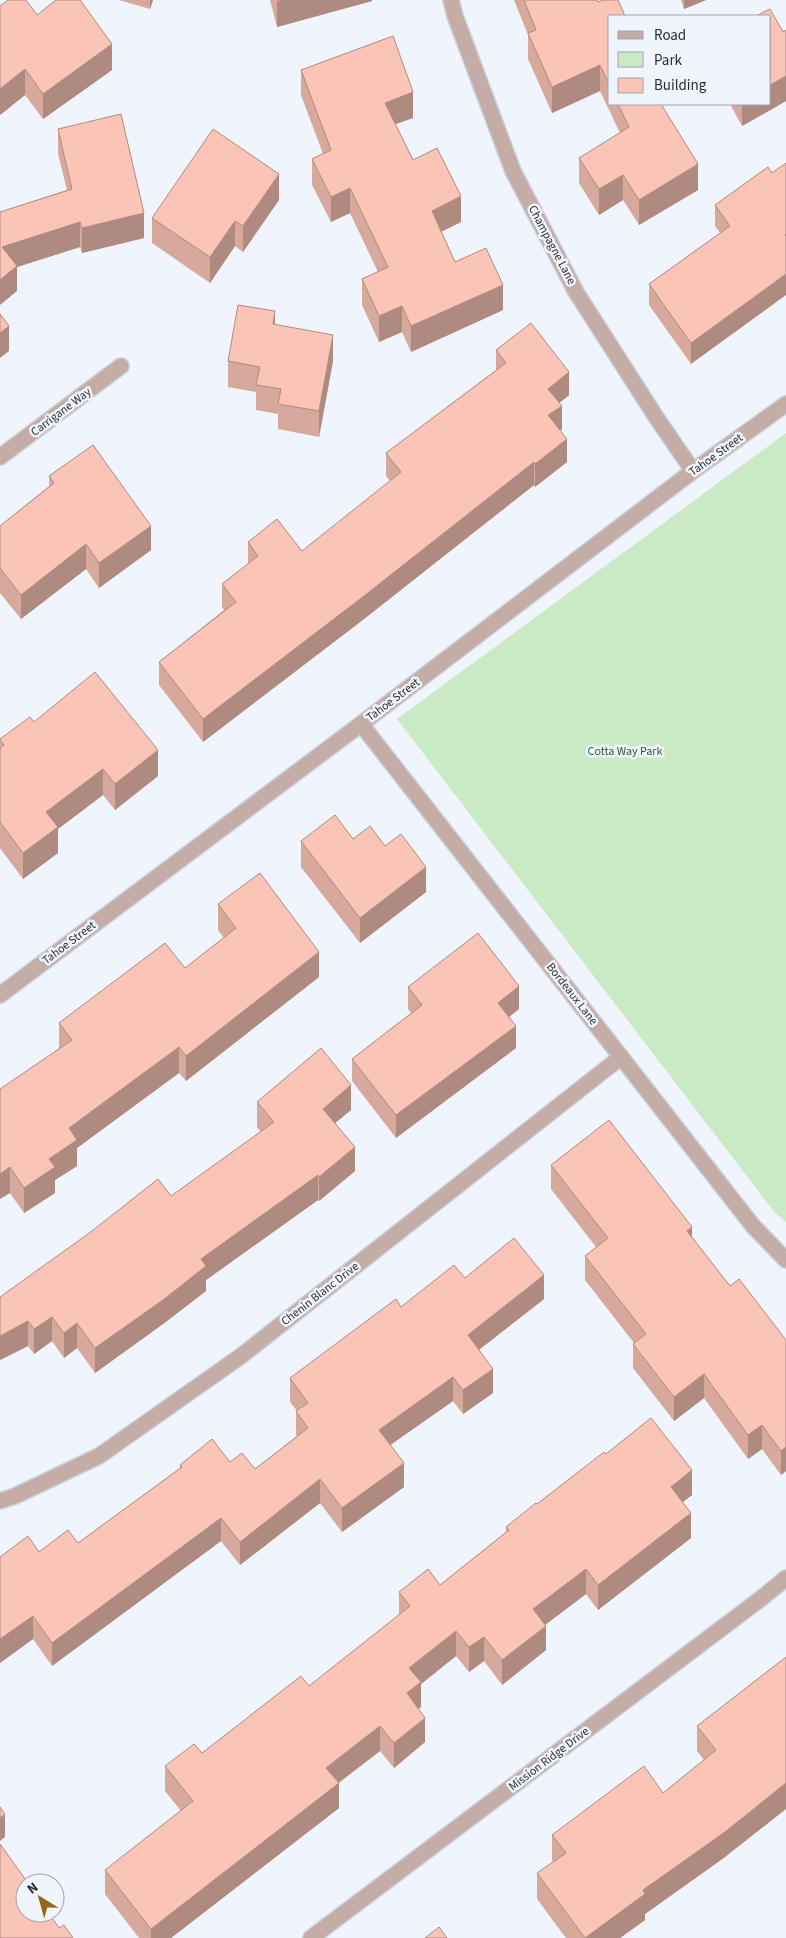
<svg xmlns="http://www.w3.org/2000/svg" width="786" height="1938" viewBox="0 0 786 1938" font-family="'Source Sans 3',sans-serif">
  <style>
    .green { fill: #c9eac5 }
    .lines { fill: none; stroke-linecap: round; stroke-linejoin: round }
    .minor-casing { stroke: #cdd0d8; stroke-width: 18 }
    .minor { stroke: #c4ada7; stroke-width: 15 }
    .wall { fill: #d7a99d }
    .shaded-wall { fill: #af8a80 }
    .building { fill: #fac5b7; stroke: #af8a80 }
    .labels { text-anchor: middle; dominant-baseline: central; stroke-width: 5; stroke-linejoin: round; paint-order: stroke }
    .street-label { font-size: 12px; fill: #2c2d30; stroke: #f0f4fd }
    .park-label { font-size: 12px; fill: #2f5d2c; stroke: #f0f4fd }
  </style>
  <rect width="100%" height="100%" fill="#f0f4fd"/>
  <path class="green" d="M786 433V1222L775 1213 397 719Z"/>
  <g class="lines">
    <defs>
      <path id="minor" d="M451 0 455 16 513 171 576 292 656 417 693 471
        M0 457 121 366
        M361 724 753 1226 786 1260
        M0 995 361 724 693 471 786 404
        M0 1501 15 1496 99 1456 241 1356 621 1057
        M311 1938 763 1597 786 1578"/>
    </defs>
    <use href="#minor" class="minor-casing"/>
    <use href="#minor" class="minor"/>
  </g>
  <path class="wall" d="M119 0H153L150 9Z
    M270 0H372V1L277 27Z
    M514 0H597L610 16V104H661L698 190 639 225 623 200 599 215 579 183V158L620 133 600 91 552 113 528 59V35Z
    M681 0H706L684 9Z
    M0 6 37 15 112 70 43 119 25 95 0 115Z
    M786 30V101L742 126 730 104H770L783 32Z
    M301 70 413 118 395 124 413 160 461 222 441 232 455 262 503 310 411 352 402 332 379 342 362 305V279L378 272 350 213 331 222 312 185V159L323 154 301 95Z
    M58 129 144 238 82 253 80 247 17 267V291L0 212 67 190 58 154Z
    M768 167 691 364 649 305V284L720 233 715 226V205Z
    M279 200 243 252 235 246 210 283 152 243V218Z
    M275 325 333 361 319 437 278 429V414L256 410V392L228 387V361Z
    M496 350 569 395 559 403 562 429 560 430 567 462 535 487 534 485 364 619 203 742 159 685V662L224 610 222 607V584L248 564V542L302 551 390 481 386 476V453L496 370Z
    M49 476 151 550 99 588 86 569 21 619 0 593V526L49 486Z
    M34 722 158 776 115 810 103 795 58 829V853L23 879 0 848V739Z
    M353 839 426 892 360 943 301 867V841Z
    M218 904 319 977 186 1081 179 1073 77 1148V1166L55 1180V1193L24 1213 10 1193 0 1089 59 1049V1023L185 968 224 938 218 930Z
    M408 987 519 1009 509 1017 516 1048 396 1138 352 1081V1059L411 1013 408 1009Z
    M257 1102 351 1110 335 1123 355 1171 319 1201 318 1200 206 1280V1291L163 1324 95 1373 77 1348 64 1358 52 1341 34 1354 28 1346 0 1360V1297L171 1196 261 1132 257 1127Z
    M551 1165 692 1237 730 1286 786 1340V1471L781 1475 762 1449 748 1459 704 1398 674 1421 633 1368V1344L634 1343 585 1280V1256L596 1247 551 1189Z
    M465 1278 544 1299 479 1350 493 1393 463 1414 453 1401 390 1445 404 1487 342 1532 320 1503 240 1565 221 1541 52 1666 33 1639 0 1663 39 1552 78 1543 180 1468V1465L230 1462 255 1469 297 1436 296 1435V1411H297L290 1402V1378L401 1307Z
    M606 1454 692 1495 683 1502 691 1538 598 1610 586 1594 545 1625 546 1650 502 1685 484 1661 469 1672 456 1656 421 1684V1707L418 1709 425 1742 394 1768 380 1751 339 1783V1808L171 1938H139L105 1894V1870L181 1811 165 1791V1766L202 1753 309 1686 399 1615V1592L440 1585 506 1532V1527Z
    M786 1657 725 1857 645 1914V1920L620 1938H566L537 1899V1873L553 1862 552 1860V1835L663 1793 704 1760 697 1751V1726Z"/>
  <path class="shaded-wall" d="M150 0H153L150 9Z
    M282 0H372V1L277 27V1Z
    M684 0H706L684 9Z
    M112 44V70L43 119V94Z
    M600 65V91L552 113V87Z
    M25 69V95L0 115V89Z
    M786 76V101L742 126V104H770V85Z
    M413 92V118L385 128V103Z
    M698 164V190L639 225V200Z
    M279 174V200L243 252V226Z
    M623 175V200L599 215V189Z
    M350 188V213L331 222V197Z
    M461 196V222L432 236V211Z
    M144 213V238L82 253V228Z
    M235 221V246L210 283V257Z
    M80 222V247L17 267V291L0 305V280L2 247Z
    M786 274V295L691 364V343Z
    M503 285V310L411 352V326Z
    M402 306V332L379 342V316Z
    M275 311V337L273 324Z
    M9 326V351L0 358V333Z
    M333 335V361L319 437V411Z
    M569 372V395L548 412V389Z
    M562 406V429L548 439V415Z
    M567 439V462L535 487V464Z
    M534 462V485L364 619 203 742V719Z
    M151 526V550L99 588V563Z
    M86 544V569L21 619V595Z
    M158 750V776L115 810V784Z
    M103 769V795L58 829V853L23 879V853L46 812Z
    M426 867V892L360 943V918Z
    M319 952V977L186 1081V1056Z
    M519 986V1009L498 1025V1003Z
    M516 1026V1048L396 1138V1115Z
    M179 1047V1073L77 1148V1166L55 1180V1193L24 1213V1188L49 1159 69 1128Z
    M351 1085V1110L323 1133V1109Z
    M355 1147V1171L319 1201V1177Z
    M10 1167V1193L0 1199V1174Z
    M318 1175V1200L206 1280V1291L163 1324 95 1373V1348L201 1259Z
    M692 1227V1251L687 1231Z
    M544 1275V1299L468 1358V1335Z
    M52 1317V1341L34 1354V1329Z
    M28 1321V1346L0 1360V1336Z
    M77 1323V1348L64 1358V1333Z
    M493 1369V1393L463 1414V1390Z
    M704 1374V1398L674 1421V1397Z
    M453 1377V1401L379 1453V1430Z
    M762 1425V1449L748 1459V1435Z
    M786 1447V1471L781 1475V1451Z
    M404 1463V1487L342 1532V1508Z
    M692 1470V1495L671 1511V1487Z
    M320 1479V1503L240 1565V1542Z
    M691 1513V1538L598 1610V1585Z
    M221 1518V1541L52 1666V1643Z
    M586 1569V1594L533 1634V1609Z
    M33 1616V1639L0 1663V1639Z
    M546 1626V1650L502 1685V1660Z
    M456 1631V1656L421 1684V1707L407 1718V1693L409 1668Z
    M484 1637V1661L469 1672V1647Z
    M425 1718V1742L394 1768V1743Z
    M380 1726V1751L326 1792V1768Z
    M339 1783V1808L171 1938H151V1929Z
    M786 1783V1809L725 1857 645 1914V1920L620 1938H585L643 1890Z
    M5 1814V1837L0 1841V1818Z"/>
  <path class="building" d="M8 0H26L37 15 56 0H80L112 44 43 94 25 69 0 89V6Z
    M524 0H597L598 2 603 0H618L625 16H610V86L600 65 552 87 528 33 536 30Z
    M770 9 783 32 786 30V76L770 85V16H756Z
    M393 36 413 92 385 103 413 160 437 148 461 196 432 211 455 262 486 248 503 285 411 326 402 306 379 316 362 279 388 267 350 188 331 197 312 159 331 150 301 70Z
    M618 104H661L698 164 639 200 623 175 599 189 579 158 629 127Z
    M121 114 144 213 82 228 80 222 2 247 17 266 0 280V212L72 189 58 129Z
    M213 129 279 174 243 226 235 221 210 257 152 218Z
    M786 163V234L785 235 786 236V274L691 343 649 284 730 226 715 205 768 167 772 173Z
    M238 305 275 311 273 324 333 335 319 411 278 404 281 389 256 385 260 367 228 361Z
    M0 314 9 326 0 333Z
    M531 323 569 372 548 389 562 406 548 415 567 439 535 464 534 462 364 596 203 719 159 662 236 602 222 584 258 556 248 542 277 519 302 551 401 472 386 453 506 363 496 350Z
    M93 445 151 526 99 563 86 544 21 595 0 568V526L54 483 49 476Z
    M95 672 158 750 115 784 103 769 46 812 58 827 23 853 0 822V748L4 745 0 740V739L30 717 34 722Z
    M335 815 353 839 370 826 385 846 401 834 426 867 360 918 301 841Z
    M260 873 319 952 186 1056 179 1047 69 1128 77 1140 49 1159 55 1167 24 1188 10 1167 0 1174V1089L72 1040 59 1023 165 943 185 968 236 928 218 904Z
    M478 933 519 986 498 1003 516 1026 396 1115 352 1059 422 1005 408 987Z
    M321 1048 351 1085 323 1109 355 1147 319 1177 318 1175 201 1259 206 1266 163 1300 95 1348 77 1323 64 1333 52 1317 34 1329 28 1321 0 1336V1297L92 1231 158 1179 171 1196 274 1122 257 1102Z
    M609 1120 692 1227 687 1231 730 1286 739 1279 786 1340V1447L781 1451 762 1425 748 1435 704 1374 674 1397 633 1344 646 1334 585 1256 608 1238 551 1165Z
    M514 1238 544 1275 468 1335 493 1369 463 1390 453 1377 379 1430 404 1463 342 1508 320 1479 240 1542 221 1518 52 1643 33 1616 0 1639V1557L28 1536 39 1552 68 1530 78 1543 182 1467 180 1465 212 1439 230 1462 242 1453 255 1469 308 1428 296 1411 308 1403 290 1378 396 1299 401 1307 454 1265 465 1278Z
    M651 1418 692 1470 671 1487 691 1513 598 1585 586 1569 533 1609 546 1626 502 1660 484 1637 469 1647 456 1631 409 1668 421 1682 407 1693 425 1718 394 1743 380 1726 326 1768 339 1783 151 1929 105 1870 193 1801 165 1766 194 1744 202 1753 301 1676 309 1686 410 1606 399 1592 428 1569 440 1585 509 1530 506 1527 536 1503 537 1504 604 1452 606 1454Z
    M786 1657V1783L725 1832 643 1890 645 1894 585 1938 537 1873 566 1853 552 1835 644 1766 663 1793 716 1750 697 1726Z
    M0 1807 5 1814 0 1818Z
    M0 1844 28 1883H25V1913H49L59 1928 64 1925 73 1938H0Z
    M439 1927 447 1938H425Z"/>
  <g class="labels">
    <g class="street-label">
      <text transform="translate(552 245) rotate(62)">Champagne Lane</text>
      <text transform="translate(61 412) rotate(-37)">Carrigane Way</text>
      <text transform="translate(716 455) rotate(-36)">Tahoe Street</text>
      <text transform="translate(393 700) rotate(-37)">Tahoe Street</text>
      <text transform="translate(69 943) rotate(-37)">Tahoe Street</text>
      <text transform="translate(572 994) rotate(52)">Bordeaux Lane</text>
      <text transform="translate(320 1294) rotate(-38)">Chenin Blanc Drive</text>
      <text transform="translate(549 1759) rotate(-37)">Mission Ridge Drive</text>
    </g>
    <g class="park-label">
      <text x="625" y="751">Cotta Way Park</text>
    </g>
  </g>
  <rect x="608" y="15" width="162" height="90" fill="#f0f4fd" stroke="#a2a4ab"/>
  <rect x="618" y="31" width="25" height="8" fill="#c4ada7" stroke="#a2a4ab"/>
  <text x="654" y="40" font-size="15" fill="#2c2d30">Road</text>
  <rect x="618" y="52" width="25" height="15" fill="#c9eac5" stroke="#a2a4ab"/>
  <text x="654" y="65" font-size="15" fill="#2c2d30">Park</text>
  <rect x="618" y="78" width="25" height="15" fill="#fac5b7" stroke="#a2a4ab"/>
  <text x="654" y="90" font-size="15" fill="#2c2d30">Building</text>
  <g transform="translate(40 1898) rotate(323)"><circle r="24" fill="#f0f4fd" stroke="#a2a4ab"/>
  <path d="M0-4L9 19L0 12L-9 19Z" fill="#966617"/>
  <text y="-8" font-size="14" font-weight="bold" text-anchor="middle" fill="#2c2d30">N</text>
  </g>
</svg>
